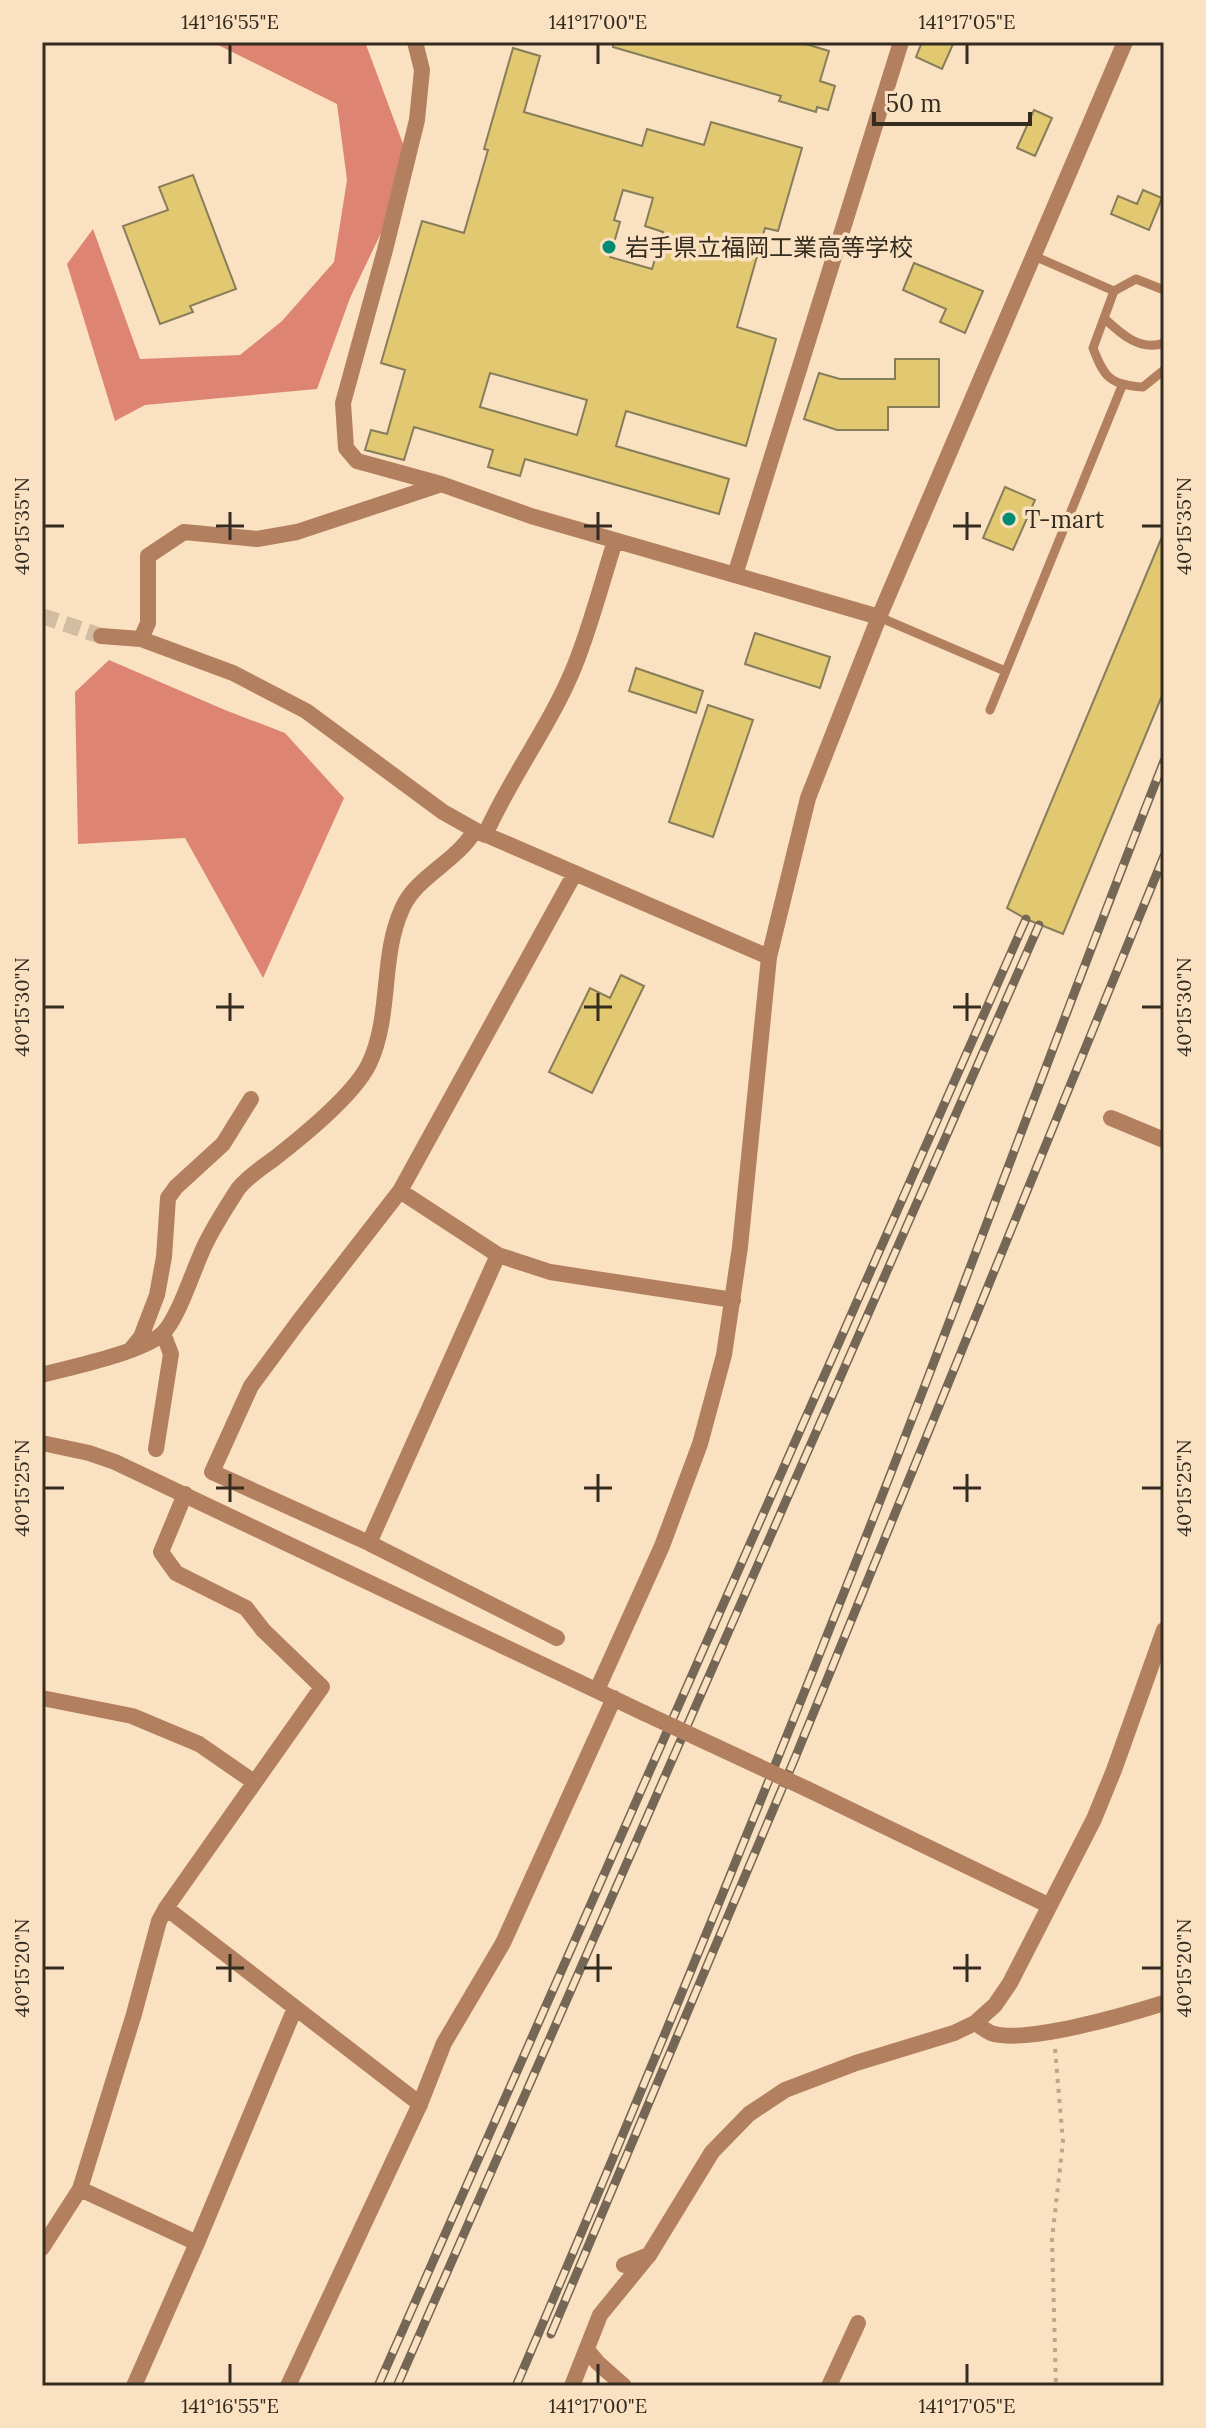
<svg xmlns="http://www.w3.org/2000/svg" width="1206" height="2428" viewBox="0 0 1206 2428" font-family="Lora,'Noto Sans JP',serif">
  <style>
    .forest { fill: #dd8572 }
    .building { fill: #e2c870; stroke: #867d5b; stroke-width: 2; fill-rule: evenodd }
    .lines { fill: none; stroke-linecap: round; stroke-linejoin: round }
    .minor-tunnel { stroke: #d3bda2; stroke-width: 16; stroke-dasharray: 16 8; stroke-linecap: butt }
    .path { stroke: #bba78e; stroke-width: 4; stroke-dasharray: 4 6; stroke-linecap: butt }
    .service { stroke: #b27f5f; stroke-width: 9 }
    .minor { stroke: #b27f5f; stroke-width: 16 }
    .tertiary { stroke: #b27f5f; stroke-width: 16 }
    .rail-casing { stroke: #756755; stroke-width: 9 }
    .rail { stroke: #fae1c2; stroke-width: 6; stroke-dasharray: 18; stroke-linecap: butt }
    .tertiary-bridge { stroke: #b27f5f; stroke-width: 16 }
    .ticks { fill: none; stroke: #352c20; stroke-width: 3 }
    .poi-dot { fill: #008b73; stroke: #fae1c2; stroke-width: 3 }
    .labels { text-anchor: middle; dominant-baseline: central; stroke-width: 7; stroke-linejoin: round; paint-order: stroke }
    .poi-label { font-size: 24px; fill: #352c20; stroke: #fae1c2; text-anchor: start }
    .neatline { fill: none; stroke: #352c20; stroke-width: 3 }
    .ticks-label { font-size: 20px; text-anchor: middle; fill: #352c20 }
  </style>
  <rect width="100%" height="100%" fill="#fae1c2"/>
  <path class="forest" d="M212 42H365L412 168 350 298 317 389 145 405 115 421 67 264 93 229 140 359 240 355 282 321 334 262 347 180 337 104Z
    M109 660 225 710 285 733 344 798 263 978 185 838 78 844 75 692Z"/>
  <path class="building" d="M614 42H799L829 51 820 81 835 86 828 110 817 107 816 112 779 101 781 96 613 47Z
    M922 42H954L942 69 916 57Z
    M513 48 540 56 524 112 642 146 647 129 704 145 711 122 802 148 778 231 765 228 737 327 776 339 746 446 626 411 616 446 729 479 719 514 525 459 520 476 488 467 493 450 414 427 404 460 365 450 371 430 387 434 405 370 381 363 422 221 464 233 488 150 484 149ZM623 190 653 198 645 226 663 232 652 269 610 257 620 222 614 220ZM490 373 587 400 577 435 480 407Z
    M1034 110 1052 118 1035 156 1017 148Z
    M193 175 236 289 190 306 193 312 160 324 123 226 168 210 159 187Z
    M1143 190 1162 198 1149 230 1111 214 1118 196 1137 204Z
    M914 263 983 291 965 333 940 322 946 309 903 290Z
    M895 359H939V407H888V430H837L804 419 819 373 840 379H895Z
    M1005 487 1035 500 1013 550 983 538Z
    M1164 532V691L1063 934 1026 919 1007 908Z
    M755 633 830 657 820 688 745 664Z
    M636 668 703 691 696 713 629 691Z
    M708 705 753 720 713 837 669 822Z
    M621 975 644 986 592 1093 549 1072 590 988 610 998Z"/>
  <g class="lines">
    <path class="minor-tunnel" d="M42 616 101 636"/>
    <path class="path" d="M1055 2049 1063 2142 1052 2239 1056 2386"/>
    <path class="service" d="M1034 256 1114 291
      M1164 290 1136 279 1114 291 1093 348C1104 377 1110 385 1143 387L1164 370
      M1104 318C1120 333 1140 352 1164 343
      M879 617 1005 671
      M990 710 1122 386"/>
    <path class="minor" d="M415 42 422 70 417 120 385 250 343 403 346 448 357 461 441 484 531 516 735 575 901 42
      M101 636 141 639 233 673 306 711 443 812 475 830 769 957
      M141 639 148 623V556L184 532 257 539 297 532 439 485
      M485 835C511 776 551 725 575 665 591 625 602 582 615 541
      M1111 1118 1164 1140
      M400 1191 498 1255 550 1272 733 1300
      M132 1348 141 1337 157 1295 164 1257 168 1198 176 1187 223 1144 251 1099
      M42 1375C72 1367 140 1353 162 1334 179 1319 195 1263 207 1241 216 1223 227 1206 238 1189 247 1177 263 1167 275 1158 303 1136 354 1095 369 1064 392 1016 380 957 402 909 416 876 457 862 475 830
      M156 1449 171 1354 163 1333
      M185 1494 161 1552 176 1573 246 1608 263 1630 322 1687 166 1908 420 2104
      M369 1543 498 1255
      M557 1638 369 1543 212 1472 251 1386 299 1321 400 1191 575 873
      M42 1698 132 1716 199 1744 254 1782
      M975 2023C980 2026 986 2031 991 2033 1024 2045 1129 2014 1164 2003
      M80 2189 134 2014 159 1921 166 1908
      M42 2248 80 2189 197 2243
      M587 2350 598 2363 624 2386
      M134 2386 197 2243 295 2008
      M572 2386 600 2315 649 2255
      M829 2386 858 2323"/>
    <path class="tertiary" d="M735 575 879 617
      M42 1443 89 1453 115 1462 644 1713
      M597 1690 662 1546 700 1444 724 1355 740 1247 769 957 808 798 879 617 1125 42
      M807 1789 1048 1905
      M624 2265 649 2255 712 2152 749 2114 785 2090 856 2063 954 2033 975 2023 995 2005 1010 1983 1094 1819 1114 1770 1164 1630
      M288 2386 420 2104 444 2043 503 1943 614 1698"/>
    <defs>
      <path id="rail" d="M551 2334 795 1758 1164 856
        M378 2386 1026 919
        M397 2386 1039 925
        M516 2386C657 2058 793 1727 922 1393 1003 1183 1081 971 1164 761"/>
    </defs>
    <use href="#rail" class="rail-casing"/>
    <use href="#rail" class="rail"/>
    <path class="tertiary-bridge" d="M644 1713 807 1789"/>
  </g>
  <path class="ticks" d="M230 44V64M598 44V64M967 44V64M230 512V540M598 512V540M967 512V540M44 526H64M216 526H244M584 526H612M953 526H981M1142 526H1162M230 993V1021M598 993V1021M967 993V1021M44 1007H64M216 1007H244M584 1007H612M953 1007H981M1142 1007H1162M230 1474V1502M598 1474V1502M967 1474V1502M44 1488H64M216 1488H244M584 1488H612M953 1488H981M1142 1488H1162M230 1954V1982M598 1954V1982M967 1954V1982M44 1968H64M216 1968H244M584 1968H612M953 1968H981M1142 1968H1162M230 2364V2384M598 2364V2384M967 2364V2384"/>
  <g class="poi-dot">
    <circle cx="609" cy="247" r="8"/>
    <circle cx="1009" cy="519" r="8"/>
  </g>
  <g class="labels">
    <g class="poi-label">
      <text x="625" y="247">岩手県立福岡工業高等学校</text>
      <text x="1025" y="519">T-mart</text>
    </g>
  </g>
  <rect width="1206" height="2428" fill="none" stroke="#fae1c2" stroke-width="88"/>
  <path d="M874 112v12h156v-12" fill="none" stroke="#352c20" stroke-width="4"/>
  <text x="886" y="112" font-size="24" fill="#352c20" stroke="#fae1c2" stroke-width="6" paint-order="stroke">50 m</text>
  <rect x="44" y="44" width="1118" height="2340" class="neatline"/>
  <g class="ticks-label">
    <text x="230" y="29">141°16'55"E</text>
    <text x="598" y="29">141°17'00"E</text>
    <text x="967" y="29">141°17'05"E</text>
    <text transform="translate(22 526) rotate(-90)" y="7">40°15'35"N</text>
    <text transform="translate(1184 526) rotate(-90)" y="7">40°15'35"N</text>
    <text transform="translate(22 1007) rotate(-90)" y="7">40°15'30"N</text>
    <text transform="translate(1184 1007) rotate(-90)" y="7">40°15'30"N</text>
    <text transform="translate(22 1488) rotate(-90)" y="7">40°15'25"N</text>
    <text transform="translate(1184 1488) rotate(-90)" y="7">40°15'25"N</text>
    <text transform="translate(22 1968) rotate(-90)" y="7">40°15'20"N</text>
    <text transform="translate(1184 1968) rotate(-90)" y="7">40°15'20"N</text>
    <text x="230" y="2413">141°16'55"E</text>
    <text x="598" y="2413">141°17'00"E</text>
    <text x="967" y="2413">141°17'05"E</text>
  </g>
</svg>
